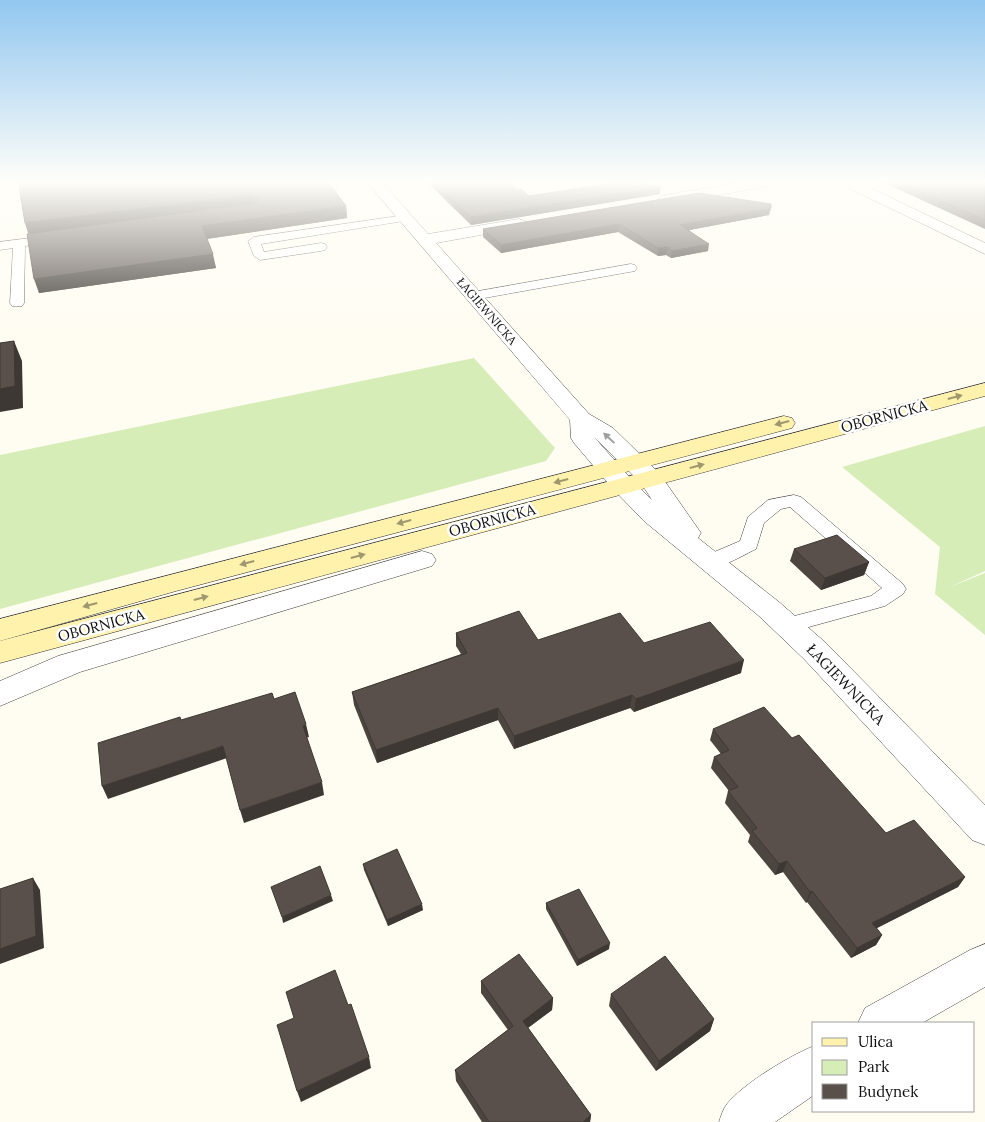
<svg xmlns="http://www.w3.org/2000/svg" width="985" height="1122" font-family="Lora,serif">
<rect width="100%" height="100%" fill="#fffcf2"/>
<g fill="#d6edb7">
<path d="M474 358 555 448 546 461 0 609V455Z"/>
<path d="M985 426V571L950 587 985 573V635L935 594 940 547 842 467Z"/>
</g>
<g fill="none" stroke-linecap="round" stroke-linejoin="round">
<g stroke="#424242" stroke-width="1">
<g id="lane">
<path d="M324 181H334L339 188 334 191 330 190Z"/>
<path d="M406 215 412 218 410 220 261 244 264 252 321 243 325 244 327 247 325 250 321 251 260 260 254 256 248 241 254 237Z"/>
<path d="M55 235 59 236 61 239 59 242 25 246 24 303 22 306H12L10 303 13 248 0 250V242Z"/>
<path d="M631 264 635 265 637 268 635 271 473 300 466 296 473 292Z"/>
<path d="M794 495 801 497 903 584 906 589 903 594 885 606 787 633 779 630 776 625 779 620 871 596 882 588 790 507 781 509 764 523 756 549C741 556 721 570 705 566L702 561 705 556 740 541 748 517 768 500Z"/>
</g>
</g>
<g stroke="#424242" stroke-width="1">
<g id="street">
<path d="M366 181H381L428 234 519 219 525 221 527 224 525 227 436 243 589 414 613 428 659 473 701 533 698 538 779 602 826 643 985 805V845L972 840 804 659 759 616 644 521 614 490 574 443 571 438 570 420ZM594 437 641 483 652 500 632 480Z"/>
<path d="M751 181H781L779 184 774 185 665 205 660 203 657 200 660 197 665 195Z"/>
<path d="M838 181H856L985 243V254L840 184Z"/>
<path d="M422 551 432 554 436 560 432 566 80 672 0 706V681L58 656Z"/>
<path d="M985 944V987L922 1023H858L865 1008 970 950Z"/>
<path d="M814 1046V1095L775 1122H719C721 1116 723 1109 727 1104 743 1084 789 1056 814 1046Z"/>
</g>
</g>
<g stroke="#313131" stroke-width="1">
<g id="secondary">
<path d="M985 383V396L0 663V641Z"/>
<path d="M784 416 792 418 795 423 792 428 176 591 0 641V619Z"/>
</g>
</g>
<use href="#lane" fill="#fff" fill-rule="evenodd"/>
<use href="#street" fill="#fff" fill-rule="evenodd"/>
<use href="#secondary" fill="#fff2ad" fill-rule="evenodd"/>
</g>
<g fill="#4d4540">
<path d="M327 181 346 206 347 218 207 239 216 268 39 293 29 234 25 223 24 183Z"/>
<path d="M426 181H507L517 190 529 196 660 194 471 225Z"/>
<path d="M880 181H985V229Z"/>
<path d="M769 215 689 230 708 251 671 258 666 255 658 256 618 232 501 253 483 237V229Z"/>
<path d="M794 549 869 562 864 575 821 590 790 561Z"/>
<path d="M456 633 538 640 644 643 741 673 634 712 630 708 514 749 498 720 377 763 354 705 352 692 461 654 456 646Z"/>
<path d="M713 729 792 738 886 833 965 877 958 887 877 928 882 935 876 945 851 958 807 902 806 903 783 872 775 875 748 842 750 835 725 803 728 791H729L711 768 714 757 721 754 710 740Z"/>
<path d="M363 864 423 910 388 926 364 870Z"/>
<path d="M546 903 609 949 577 966 546 909Z"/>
<path d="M481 981 553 998 552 1010 528 1028 591 1115 590 1122H482L456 1081 455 1070 508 1030 481 993Z"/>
<path d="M611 994 714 1019 710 1031 656 1071 609 1006Z"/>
</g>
<g fill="#3e3834">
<path d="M661 187 660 194 471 225V217Z"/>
<path d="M252 195 254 207 29 236 25 223Z"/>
<path d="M346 206 347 218 205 239 202 226Z"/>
<path d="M771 208 769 215 679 232 680 225Z"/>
<path d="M619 224 618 232 501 253V245Z"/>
<path d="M709 244 708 251 671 258 672 251Z"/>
<path d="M667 247 666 255 658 256V248Z"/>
<path d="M213 254 216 268 39 293 34 279Z"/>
<path d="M14 341 22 361 23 408 0 412V389Z"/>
<path d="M869 562 864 575 821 590 825 578Z"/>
<path d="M744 660 741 673 634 712 636 699Z"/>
<path d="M632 695 630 708 514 749V736Z"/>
<path d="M498 708V720L377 763 376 750Z"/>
<path d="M306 724 309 737 305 738 303 726Z"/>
<path d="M223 746 227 758 108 799 102 786Z"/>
<path d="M322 782 324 795 244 823 240 810Z"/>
<path d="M787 861 783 872 775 875 779 864Z"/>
<path d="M965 877 958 887 867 933 872 923Z"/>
<path d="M33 878 40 890 44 948 0 964V949Z"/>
<path d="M812 891 807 902 806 903 810 892Z"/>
<path d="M331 895 333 901 283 923 282 917Z"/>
<path d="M422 904 423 910 388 926 387 920Z"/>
<path d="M882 935 876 945 851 958 857 948Z"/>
<path d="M610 943 609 949 577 966 578 960Z"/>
<path d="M553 998 552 1010 522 1032 523 1021Z"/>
<path d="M714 1019 710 1031 656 1071 659 1061Z"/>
<path d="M369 1057 371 1068 301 1102 297 1091Z"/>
<path d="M591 1115 590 1122H583Z"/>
</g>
<g fill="#59504b" stroke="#3e3834">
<path d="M18 181H21V183H31L32 181H327L346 206 202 226 213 254 34 279 27 234 256 203 259 198 252 195 25 223Z"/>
<path d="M433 181H507L517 190 521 189 529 196 627 181 661 187 471 217Z"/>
<path d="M897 181H985V220Z"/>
<path d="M699 193 771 204V208L680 225 709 244 672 251 667 247 658 248 619 224 501 245 483 229Z"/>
<path d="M14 341 15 386 0 389V343Z"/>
<path d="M837 535 869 562 825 578 794 549Z"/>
<path d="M519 611 538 640 620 613 644 643 710 622 744 660 636 699 632 695 514 736 498 708 376 750 352 692 467 653 456 633Z"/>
<path d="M295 692 306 724 303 726 322 782 240 810 223 746 102 786 98 743 180 717 181 720 272 693 274 699Z"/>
<path d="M764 707 792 738 799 735 886 833 914 820 965 877 872 923 882 935 857 948 812 891 810 892 787 861 779 864 752 831 757 828 728 791 738 787 714 757 729 750 713 729Z"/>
<path d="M397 849 422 904 387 920 363 864Z"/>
<path d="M320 866 331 895 282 917 271 887Z"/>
<path d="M33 878 36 936 0 949V889Z"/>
<path d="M579 889 610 943 578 960 546 903Z"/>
<path d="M519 954 553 998 523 1021 591 1115 583 1122H489L455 1070 513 1026 481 981Z"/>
<path d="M665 956 714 1019 659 1061 611 994Z"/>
<path d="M335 970 348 1005 351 1004 369 1057 297 1091 277 1025 294 1018 286 992Z"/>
</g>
<defs><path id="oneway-solid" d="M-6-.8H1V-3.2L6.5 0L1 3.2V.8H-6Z" transform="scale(1.25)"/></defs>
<g fill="#9f976e">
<use href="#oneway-solid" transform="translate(955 397) rotate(-15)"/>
<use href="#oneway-solid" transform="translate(782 423) rotate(165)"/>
<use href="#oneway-solid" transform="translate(697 466) rotate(-15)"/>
<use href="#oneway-solid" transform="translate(561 481) rotate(165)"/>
<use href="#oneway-solid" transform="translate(404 522) rotate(165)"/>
<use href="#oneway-solid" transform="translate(358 556) rotate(-15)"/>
<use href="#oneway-solid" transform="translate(247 563) rotate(165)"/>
<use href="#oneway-solid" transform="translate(201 598) rotate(-15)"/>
<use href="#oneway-solid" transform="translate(90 605) rotate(165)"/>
</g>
<use fill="#9f9f9f" href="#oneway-solid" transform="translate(609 438) rotate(-137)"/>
<linearGradient id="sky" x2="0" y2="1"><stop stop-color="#92c7f0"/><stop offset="0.54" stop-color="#fffef9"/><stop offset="1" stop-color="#fffef9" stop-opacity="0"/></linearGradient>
<rect width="985" height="338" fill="url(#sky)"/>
<g text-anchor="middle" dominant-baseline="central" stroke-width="5" stroke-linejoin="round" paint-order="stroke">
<g font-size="12" fill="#0f0f0f" stroke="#fff">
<text transform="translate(487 311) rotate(49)">ŁAGIEWNICKA</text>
</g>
<g font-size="15" fill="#0f0f0f" stroke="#fff">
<text transform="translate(884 416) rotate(-15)">OBORNICKA</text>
<text transform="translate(492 520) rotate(-15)">OBORNICKA</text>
<text transform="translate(101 625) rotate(-15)">OBORNICKA</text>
<text transform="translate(846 684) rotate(46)">ŁAGIEWNICKA</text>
</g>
</g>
<rect x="812" y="1022" width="162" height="90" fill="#ffffff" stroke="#9f9f9f"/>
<rect x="822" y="1038" width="25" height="8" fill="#fff2ad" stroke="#9f9f9f"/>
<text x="858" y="1047" font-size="15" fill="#0f0f0f">Ulica</text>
<rect x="822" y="1060" width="25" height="15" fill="#d6edb7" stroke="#9f9f9f"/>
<text x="858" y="1072" font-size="15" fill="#0f0f0f">Park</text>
<rect x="822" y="1084" width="25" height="15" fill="#59504b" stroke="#9f9f9f"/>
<text x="858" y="1097" font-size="15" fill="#0f0f0f">Budynek</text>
</svg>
